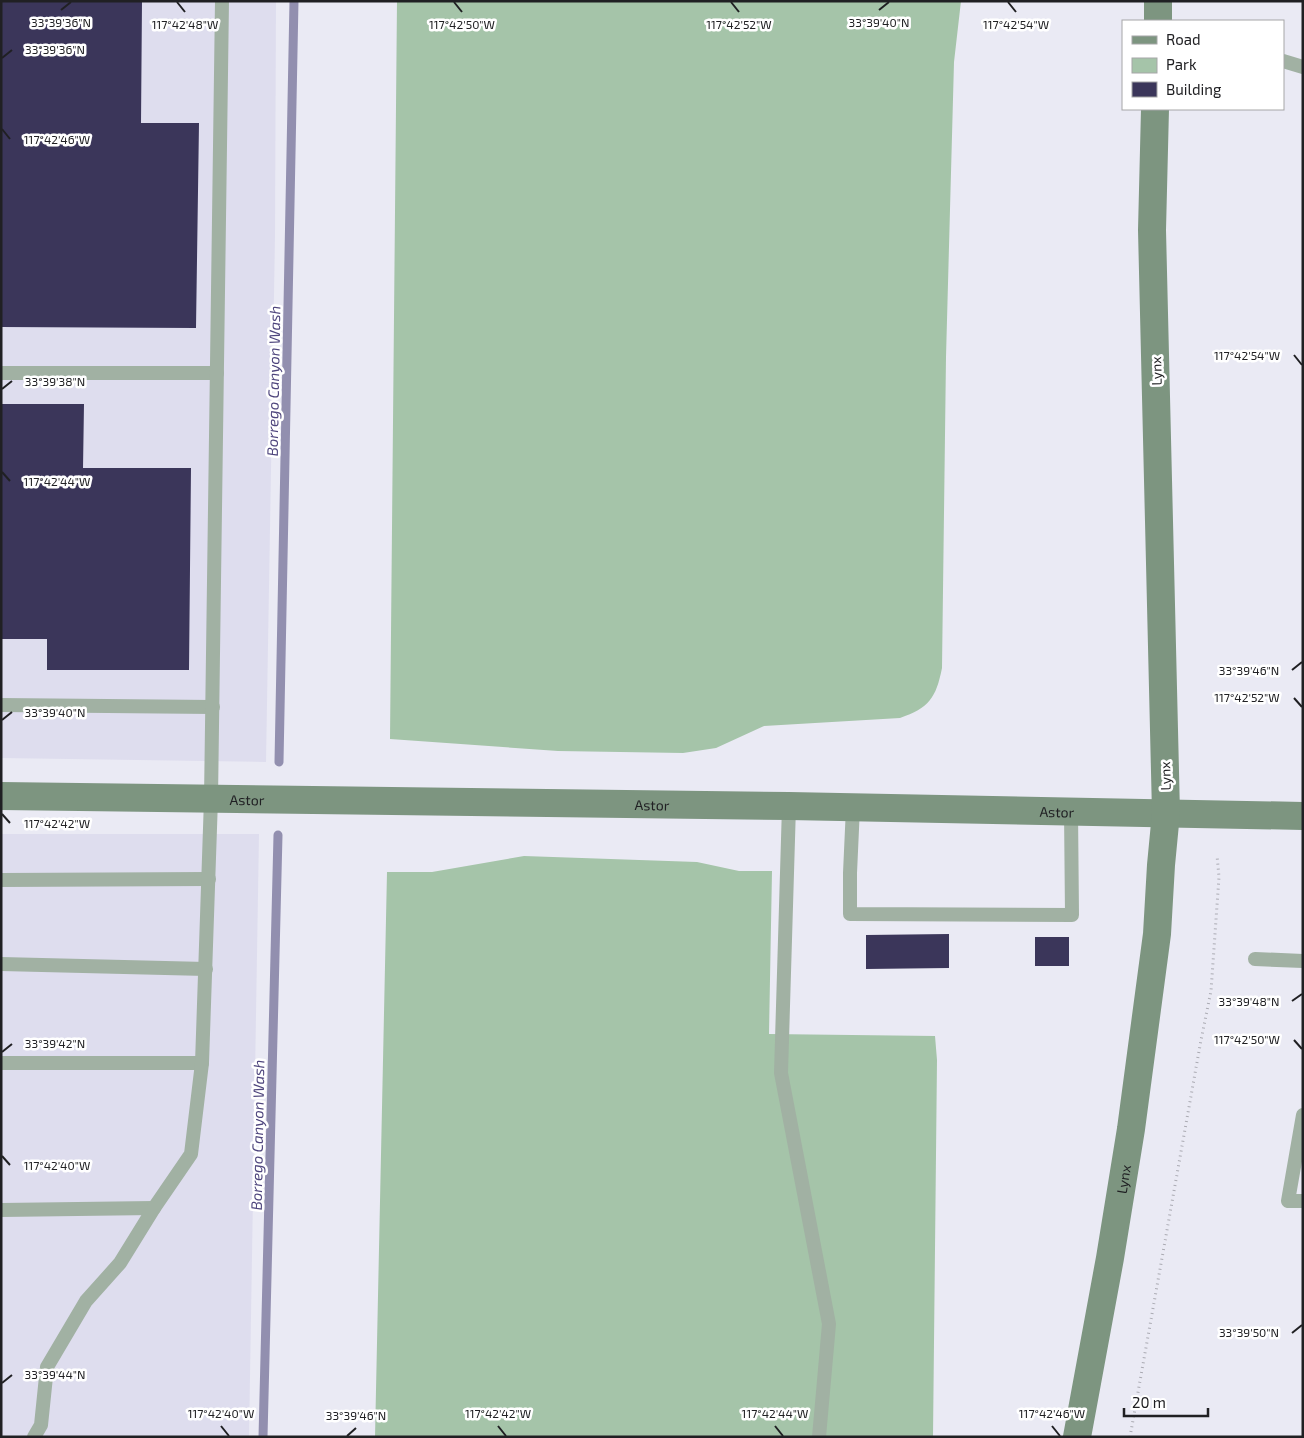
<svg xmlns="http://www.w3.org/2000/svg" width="1304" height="1438" font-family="'Exo 2',sans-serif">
<rect width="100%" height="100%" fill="#eaeaf4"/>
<g fill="#deddee">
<path d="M1 1H276L275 236 266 762 1 758Z"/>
<path d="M1 834H259L249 1437H1Z"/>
</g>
<g fill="#a5c4a9">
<path d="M397 1H961L954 62 946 357 942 668C936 698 929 708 900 718L764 726 716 748 683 753 558 751 390 739Z"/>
<path d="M524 856 697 862 739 871H772L769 1034 935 1036 937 1060 933 1437H375L387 872H432Z"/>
</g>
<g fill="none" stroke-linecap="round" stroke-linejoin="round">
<g stroke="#928faf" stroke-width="9">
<path d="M279 762 294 1"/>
<path d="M263 1437 278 835"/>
</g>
</g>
<g fill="#3b365a">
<path d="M1 1H142L141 123H199L196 328 1 327Z"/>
<path d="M1 404H84L83 468H191L189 670H47V639H1Z"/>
<path d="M949 934V968L866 969V935Z"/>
<rect x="1035" y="937" width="34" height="29"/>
</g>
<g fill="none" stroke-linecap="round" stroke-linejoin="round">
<path stroke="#ababb3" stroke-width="3" stroke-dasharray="1 4" stroke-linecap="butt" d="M1130 1437 1201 1040 1211 991 1219 877 1217 855"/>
<g stroke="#a1b1a3" stroke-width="14">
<path d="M1283 61 1303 67"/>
<path d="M1 373H217"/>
<path d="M1 705 213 707"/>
<path d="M789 806 781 1073 829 1324 819 1437"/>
<path d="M853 807 850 873V914L1072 915 1071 811"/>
<path d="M1 880 209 879"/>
<path d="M1255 959 1303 961"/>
<path d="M1 964 206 969"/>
<path d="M1 1063H202"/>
<path d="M1303 1115 1288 1201H1303"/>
<path d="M1 1210 154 1208"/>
<path d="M34 1437 41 1425 47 1367 86 1301 120 1263 154 1208 191 1154 202 1063 211 799 222 1"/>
</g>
<g stroke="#7d9580" stroke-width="28">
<path d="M1158 21V1"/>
<path id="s1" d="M1 796 789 806 1303 816"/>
<path id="s2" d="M1077 1437 1110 1258 1131 1129 1157 934 1161 865 1166 813 1152 230 1155 109"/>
</g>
</g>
<path fill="none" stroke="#202023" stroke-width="2" d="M177 2 185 12M454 2 462 12M731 2 739 12M1008 2 1016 12M61 10 71 2M879 10 889 2M2 58 12 50M2 129 10 139M1294 355 1302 365M2 389 12 381M2 472 10 481M1292 670 1302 662M1294 698 1302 707M2 720 12 712M2 814 10 823M1292 1001 1302 994M1294 1040 1302 1049M2 1052 12 1044M2 1156 10 1165M1292 1333 1302 1325M2 1383 12 1375M221 1426 229 1436M498 1426 506 1436M775 1426 783 1436M1052 1426 1060 1436M347 1436 356 1428"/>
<g text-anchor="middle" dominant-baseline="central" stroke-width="5" stroke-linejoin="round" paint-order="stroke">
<g font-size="14" fill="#202023" stroke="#fff">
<text transform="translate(1156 371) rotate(-91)">Lynx</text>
<text transform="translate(1165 776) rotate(-91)">Lynx</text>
<text stroke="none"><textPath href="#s1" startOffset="246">Astor</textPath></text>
<text stroke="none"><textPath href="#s1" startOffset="651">Astor</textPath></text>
<text stroke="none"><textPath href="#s1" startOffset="1056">Astor</textPath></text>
<text stroke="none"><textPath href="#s2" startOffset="262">Lynx</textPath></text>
</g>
<g font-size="15" font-style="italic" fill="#4e457d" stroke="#fff">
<text transform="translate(273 381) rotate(-89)">Borrego Canyon Wash</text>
<text transform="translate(257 1135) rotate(-89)">Borrego Canyon Wash</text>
</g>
</g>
<g font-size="12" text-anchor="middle" fill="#202023" stroke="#fff" stroke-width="5" stroke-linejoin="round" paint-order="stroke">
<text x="61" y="27">33°39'36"N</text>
<text x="879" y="27">33°39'40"N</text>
<text x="185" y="29">117°42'48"W</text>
<text x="462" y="29">117°42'50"W</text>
<text x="739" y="29">117°42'52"W</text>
<text x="1016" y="29">117°42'54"W</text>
<text x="55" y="54">33°39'36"N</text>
<text x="57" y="144">117°42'46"W</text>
<text x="1247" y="360">117°42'54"W</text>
<text x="55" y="386">33°39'38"N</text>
<text x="57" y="486">117°42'44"W</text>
<text x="1249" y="675">33°39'46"N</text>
<text x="1247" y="702">117°42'52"W</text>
<text x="55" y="717">33°39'40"N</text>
<text x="57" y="828">117°42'42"W</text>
<text x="1249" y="1006">33°39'48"N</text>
<text x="1247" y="1044">117°42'50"W</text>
<text x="55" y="1048">33°39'42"N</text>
<text x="57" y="1170">117°42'40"W</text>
<text x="1249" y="1337">33°39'50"N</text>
<text x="55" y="1379">33°39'44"N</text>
<text x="221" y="1418">117°42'40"W</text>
<text x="498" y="1418">117°42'42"W</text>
<text x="775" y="1418">117°42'44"W</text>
<text x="1052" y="1418">117°42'46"W</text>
<text x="356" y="1420">33°39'46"N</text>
</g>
<rect width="1304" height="1438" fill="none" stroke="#202023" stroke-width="5"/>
<rect x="1122" y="20" width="162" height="90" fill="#ffffff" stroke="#a6a6a7"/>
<rect x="1132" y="36" width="25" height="8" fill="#7d9580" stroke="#a6a6a7"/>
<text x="1166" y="45" font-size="15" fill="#202023">Road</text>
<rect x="1132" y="58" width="25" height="15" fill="#a5c4a9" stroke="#a6a6a7"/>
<text x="1166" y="70" font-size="15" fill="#202023">Park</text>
<rect x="1132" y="82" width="25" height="15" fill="#3b365a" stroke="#a6a6a7"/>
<text x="1166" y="95" font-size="15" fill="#202023">Building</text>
<path d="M1124 1408v8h84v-8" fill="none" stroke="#202023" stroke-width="2.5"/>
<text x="1132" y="1408" font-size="15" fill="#202023" stroke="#ffffff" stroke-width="4" paint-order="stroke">20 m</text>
</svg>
